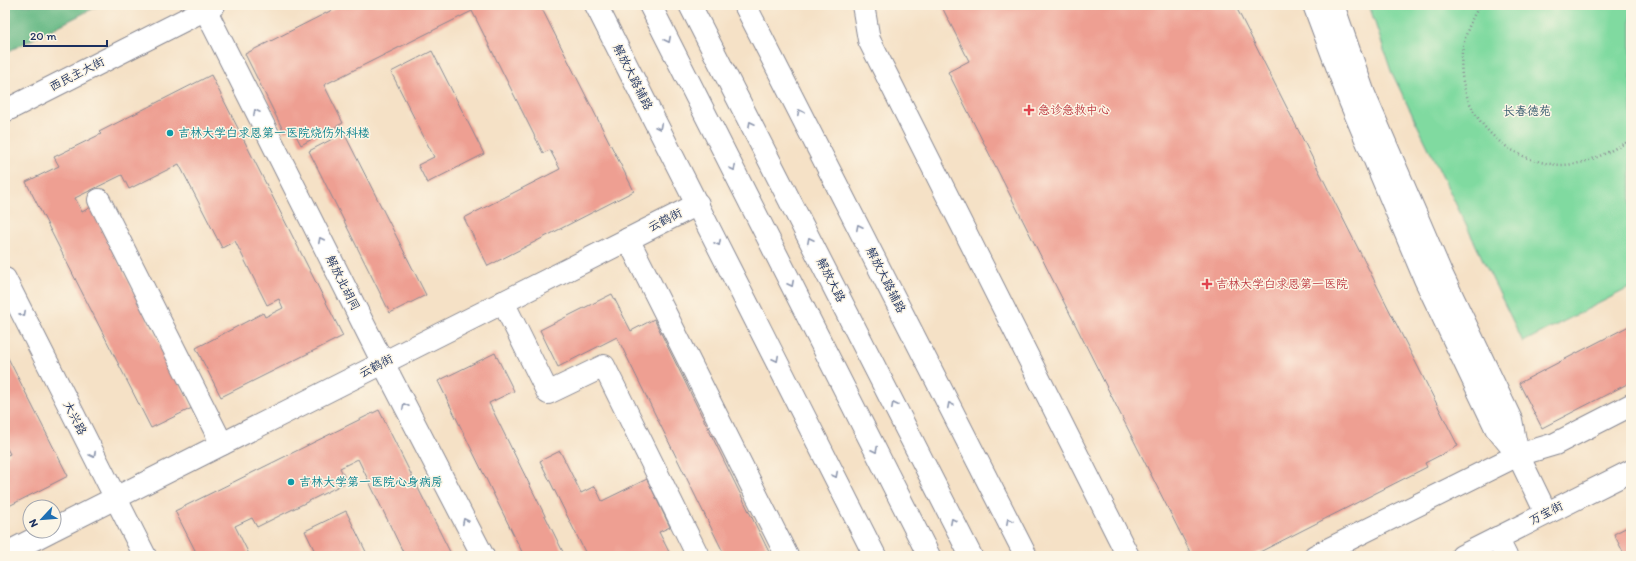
<svg xmlns="http://www.w3.org/2000/svg" width="1636" height="561" font-family="Itim,'LXGW WenKai TC',sans-serif">
<rect width="100%" height="100%" fill="#fcf5e5"/>
<filter id="ink" filterUnits="userSpaceOnUse"><feTurbulence type="fractalNoise" baseFrequency=".025" numOctaves="2"/><feDisplacementMap in="SourceGraphic" scale="8" xChannelSelector="R" yChannelSelector="G"/><feConvolveMatrix kernelMatrix="1 2 1 2 8 2 1 2 1" color-interpolation-filters="sRGB"/></filter>
<filter id="wash" filterUnits="userSpaceOnUse"><feTurbulence type="fractalNoise" baseFrequency=".012" numOctaves="4" result="noise"/><feDisplacementMap in="SourceGraphic" scale="16" xChannelSelector="R" yChannelSelector="G"/><feGaussianBlur stdDeviation="0.9" result="paint"/><feColorMatrix in="noise" values="0 0 0 0 0 0 0 0 0 0 0 0 0 0 0 0 0 1.4 0 .05"/><feComposite in="paint" operator="in"/></filter>
<g filter="url(#wash)">
<rect width="100%" height="100%" fill="#f5e1c6"/>
<path fill="#80daa0" stroke="#4e847f" d="M1369 5H1631V287L1523 342 1391 71Z"/>
<path fill="#68ba86" stroke="#427472" d="M5 5H100L5 53Z"/>
<g id="blocks">
<g fill="#ee9f92">
<path d="M342 5H540L634 191 488 266 464 218 560 169 550 150 543 153 472 11 324 85 343 123 301 145 292 128 284 132 245 54Z"/>
<path d="M941 5H1235L1458 446 1425 463 1427 467 1252 556H1192L948 72 969 61Z"/>
<path d="M432 51 484 154 427 183 418 165 434 157 391 72Z"/>
<path d="M211 75 343 336 221 397 196 348 263 313 265 317 283 308 279 299 267 305 235 241 222 248 179 164 129 189 122 175 75 198 82 212 91 207 192 408 151 428 26 182 59 166 54 157 101 134 99 132Z"/>
<path d="M344 133 426 295 390 313 309 151Z"/>
<path d="M612 294 631 331 654 319 771 556H725L617 337 558 367 540 330Z"/>
<path d="M1631 325V382L1542 428 1519 383Z"/>
<path d="M5 352 68 476 5 508V456L10 454 5 445Z"/>
<path d="M495 353 514 391 489 403 565 556H524L438 381Z"/>
<path d="M379 410 452 556H405L358 459 340 468 347 482 257 527 252 518 235 526 250 556H198L175 511Z"/>
<path d="M560 451 581 493 595 486 602 501 647 479 670 527 659 532 671 556H587L540 461Z"/>
<path d="M346 511 368 556H317L305 531Z"/>
<path d="M1631 525V556H1625L1614 534Z"/>
</g>
</g>
</g>
<g filter="url(#ink)">
<use href="#blocks" fill-opacity="0" stroke="#888892" stroke-width="1"/>
<g fill="none" stroke-linecap="round" stroke-linejoin="round">
<g stroke="#888892" stroke-width="24">
<g id="minor">
<path d="M596 5 875 556"/>
<path d="M745 5 1026 556"/>
<path d="M863 5 869 40 1128 556"/>
<path d="M1314 5 1350 101 1425 279 1496 428 1518 455 1546 513"/>
<path d="M205 9 383 363 483 556"/>
<path d="M99 200 222 444"/>
<path d="M628 239 787 556"/>
<path d="M5 279 145 556"/>
<path d="M503 302 548 393 604 366 698 556"/>
<path d="M1518 455 1555 444 1631 405"/>
<path d="M54 529 698 204"/>
<path d="M1497 538 1506 556"/>
<path d="M5 554 50 531"/>
<path d="M1315 556 1518 455 1511 420 1441 273 1364 94 1333 5"/>
<path d="M1462 556 1631 471"/>
</g>
</g>
<g stroke="#888892" stroke-width="24">
<g id="major">
<path d="M650 5 929 556"/>
<path d="M690 5 971 556"/>
<path d="M5 111 214 5"/>
</g>
</g>
<path stroke="#888892" stroke-width="2.5" stroke-dasharray="1 3" stroke-linecap="butt" d="M1481 5C1473 14 1469 26 1465 38 1448 97 1492 156 1551 164 1581 169 1606 153 1631 140"/>
<use href="#minor" stroke="#fff" stroke-width="22"/>
<use href="#major" stroke="#fff" stroke-width="22"/>
</g>
<defs><path id="oneway-chevron" d="M-2-3.5L2.5 0L-2 3.5" fill="none" stroke-width="1.6" stroke-linecap="round" stroke-linejoin="round"/></defs>
<g stroke="#8d97ae">
<use href="#oneway-chevron" transform="translate(668 40) rotate(63)"/>
<use href="#oneway-chevron" transform="translate(256 112) rotate(-117)"/>
<use href="#oneway-chevron" transform="translate(800 112) rotate(-117)"/>
<use href="#oneway-chevron" transform="translate(751 124) rotate(-117)"/>
<use href="#oneway-chevron" transform="translate(659 127) rotate(63)"/>
<use href="#oneway-chevron" transform="translate(733 168) rotate(63)"/>
<use href="#oneway-chevron" transform="translate(859 227) rotate(-117)"/>
<use href="#oneway-chevron" transform="translate(321 240) rotate(-117)"/>
<use href="#oneway-chevron" transform="translate(810 240) rotate(-117)"/>
<use href="#oneway-chevron" transform="translate(718 243) rotate(63)"/>
<use href="#oneway-chevron" transform="translate(791 284) rotate(63)"/>
<use href="#oneway-chevron" transform="translate(23 314) rotate(63)"/>
<use href="#oneway-chevron" transform="translate(776 359) rotate(63)"/>
<use href="#oneway-chevron" transform="translate(894 405) rotate(-117)"/>
<use href="#oneway-chevron" transform="translate(950 405) rotate(-117)"/>
<use href="#oneway-chevron" transform="translate(405 406) rotate(-117)"/>
<use href="#oneway-chevron" transform="translate(875 450) rotate(63)"/>
<use href="#oneway-chevron" transform="translate(93 455) rotate(63)"/>
<use href="#oneway-chevron" transform="translate(835 475) rotate(63)"/>
<use href="#oneway-chevron" transform="translate(465 521) rotate(-117)"/>
<use href="#oneway-chevron" transform="translate(953 521) rotate(-117)"/>
<use href="#oneway-chevron" transform="translate(1009 521) rotate(-117)"/>
</g>
</g>
<g fill="#e0444e" stroke="#fcf5e5" stroke-width="1.5">
<path d="M1027 104h4v4h4v4h-4v4h-4v-4h-4v-4h4z"/>
<path d="M1205 278h4v4h4v4h-4v4h-4v-4h-4v-4h4z"/>
</g>
<g fill="#0f9aa8" stroke="#fcf5e5" stroke-width="1.5">
<circle cx="170" cy="133" r="4"/>
<circle cx="291" cy="482" r="4"/>
</g>
<g text-anchor="middle" dominant-baseline="central" stroke-width="3" stroke-linejoin="round" paint-order="stroke">
<g font-size="12" fill="#1b2f5e" stroke="#fcf5e5">
<text transform="translate(77 74) rotate(-27)">西民主大街</text>
<text transform="translate(633 77) rotate(63)">解放大路辅路</text>
<text transform="translate(665 220) rotate(-27)">云鹤街</text>
<text transform="translate(831 280) rotate(63)">解放大路</text>
<text transform="translate(886 280) rotate(63)">解放大路辅路</text>
<text transform="translate(343 283) rotate(63)">解放北胡同</text>
<text transform="translate(376 366) rotate(-27)">云鹤街</text>
<text transform="translate(75 418) rotate(63)">大兴路</text>
<text transform="translate(1546 513) rotate(-27)">万宝街</text>
</g>
<g font-size="12" fill="#be3a42" stroke="#fcf5e5" text-anchor="start">
<text x="1038" y="110">急诊急救中心</text>
<text x="1216" y="284">吉林大学白求恩第一医院</text>
</g>
<g font-size="12" fill="#345a6e" stroke="#fcf5e5">
<text x="1527" y="111">长春德苑</text>
</g>
<g font-size="12" fill="#0d838f" stroke="#fcf5e5" text-anchor="start">
<text x="178" y="133">吉林大学白求恩第一医院烧伤外科楼</text>
<text x="299" y="482">吉林大学第一医院心身病房</text>
</g>
</g>
<rect width="1636" height="561" fill="none" stroke="#fcf5e5" stroke-width="20"/>
<g transform="translate(42 519) rotate(244)"><circle r="19" fill="#fcf5e5" stroke="#a2a6af"/>
<path d="M0-3L7 15L0 10L-7 15Z" fill="#1f6fb2"/>
<text y="-6" font-size="11" font-weight="bold" text-anchor="middle" fill="#1b2f5e">N</text>
</g>
<path d="M24 40v6h83v-6" fill="none" stroke="#1b2f5e" stroke-width="2"/>
<text x="30" y="40" font-size="12" fill="#1b2f5e" stroke="#fcf5e5" stroke-width="3" paint-order="stroke">20 m</text>
</svg>
